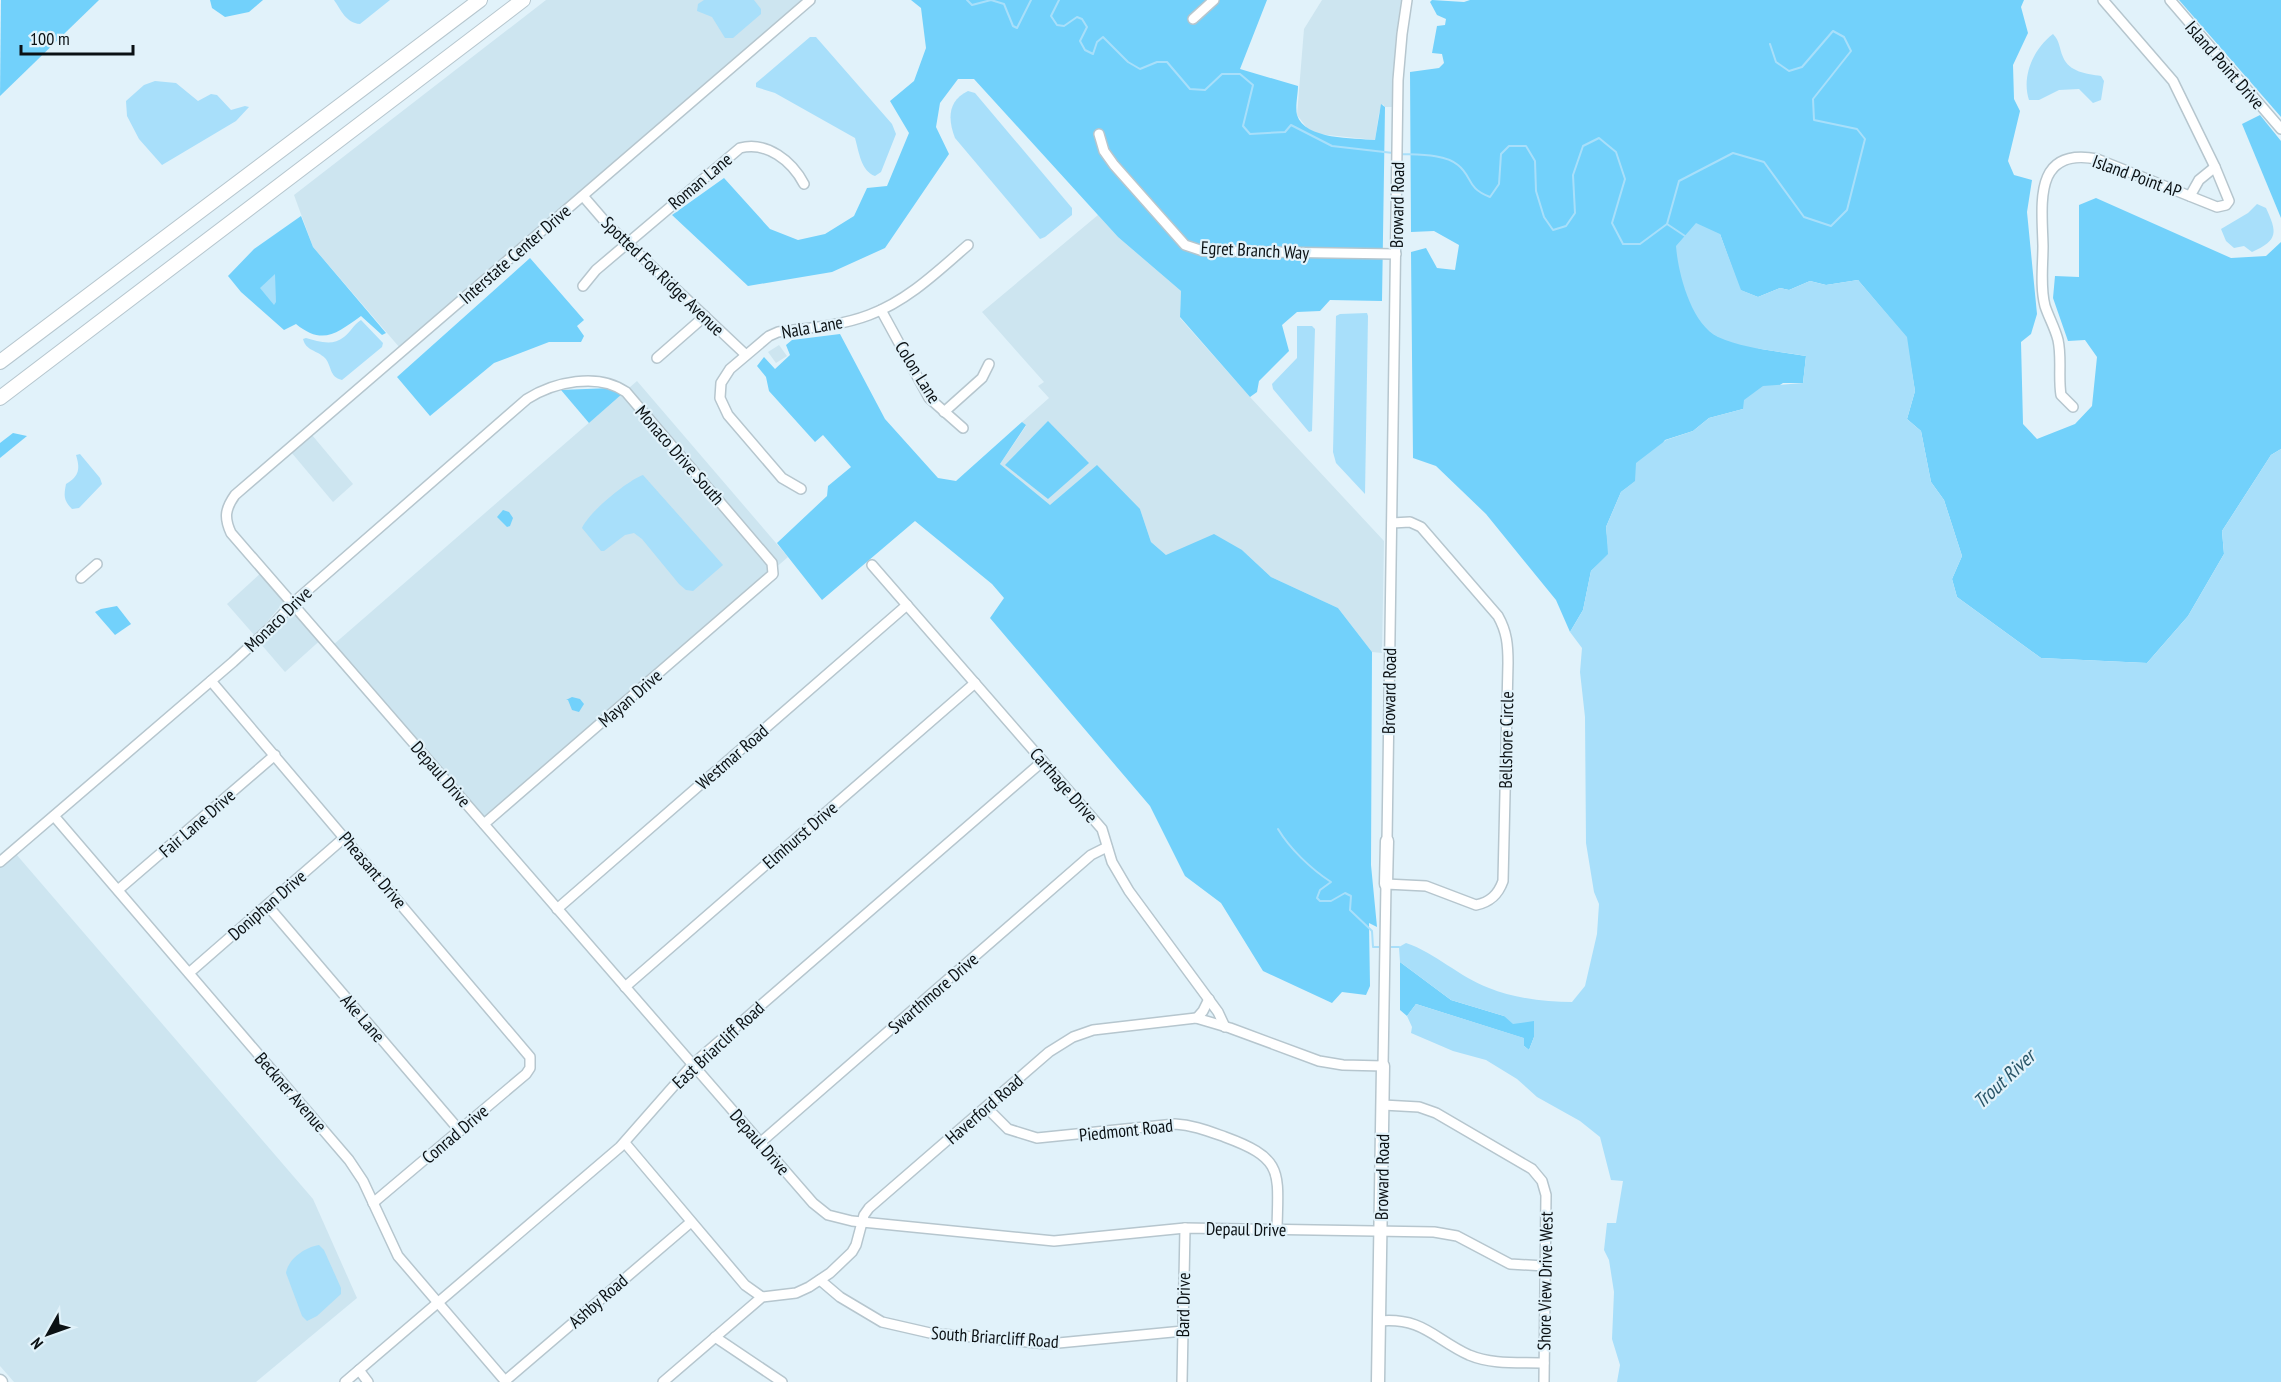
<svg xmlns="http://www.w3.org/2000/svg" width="2281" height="1382" font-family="'PT Sans Narrow',sans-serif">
<rect width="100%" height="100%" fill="#e1f2fa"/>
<g fill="#cde5f0">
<path d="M546 0H803L400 348 313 247 294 195Z"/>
<path d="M1322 0H1401L1395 45 1394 107H1385L1383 104 1379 113 1375 140 1318 134 1307 128 1297 115 1304 29Z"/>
<path d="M1098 215 1118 237 1181 291 1180 318 1250 397 1384 541 1382 653 1372 652 1338 608 1271 577 1242 550 1166 555 1151 542 1140 509 1050 506 1000 464 1026 426 1022 422 1049 398 1038 386 1044 382 982 312Z"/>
<path d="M779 345 787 356 776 363 768 352Z"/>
<path d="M637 381 788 557 484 819 333 645Z"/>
<path d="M312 435 353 484 333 502 291 452Z"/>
<path d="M262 572 282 598 283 603 255 636 227 604Z"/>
<path d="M298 605 325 636 285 672 260 643Z"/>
<path d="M16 854 313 1199 357 1298 256 1382H14L0 1366V868Z"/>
</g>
<g fill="#72d1fb">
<path d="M1 0H99L0 96Z"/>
<path d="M210 0H263L249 12 225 17 212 8Z"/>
<path d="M911 0H1267L1240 69 1298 86C1298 94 1295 107 1297 115 1305 140 1354 138 1375 140L1381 104 1385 107 1382 301 1330 300 1320 311 1297 312 1282 325 1289 351 1259 381 1257 392 1250 397 1180 317 1181 291 1118 237 974 79H958L940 103 936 127 949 154 885 248 832 272 748 286 672 215 724 178 770 229 798 240 825 234 854 216 867 188 887 186 909 133 890 101 914 81 926 48 921 8Z"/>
<path d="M1432 0 1464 2 1470 0H2024L2021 7 2028 33 2013 65 2014 99 2020 111 2008 161 2014 175 2032 180 2027 212 2037 314 2031 334 2021 342 2023 424 2037 439 2075 424 2092 406 2097 357 2085 340 2068 341 2053 298 2055 276 2079 277V205L2096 198 2231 258 2266 256 2281 242V449L2271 455 2222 531 2224 554 2188 616 2147 663 2041 658 1957 597 1952 579 1962 556 1944 500 1931 482 1921 431 1907 419 1915 391 1906 337 1858 280 1826 285 1810 281 1789 290 1780 288 1758 297 1740 290 1720 234 1717 336 1761 349 1806 356 1803 383H1783L1743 409 1709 418 1693 431 1665 440 1636 481 1621 492 1606 527 1609 554 1591 571 1583 610 1570 632 1556 600 1486 514 1436 466 1413 458 1411 252 1426 248 1437 268 1455 270 1459 245 1434 231 1411 232 1410 72 1439 68 1444 63 1442 54 1432 53 1437 26 1445 25 1446 19 1437 15 1430 2Z"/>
<path d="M2179 0H2281V117Z"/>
<path d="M2260 115 2281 141V218L2242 124Z"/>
<path d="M301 216 313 247 386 333 382 335 361 316C337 333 323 346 296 324L284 330 241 292 228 276 254 249Z"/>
<path d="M530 258 584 320 577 326 584 336 581 342H549L494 363 430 416 397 377Z"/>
<path d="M840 334 885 419 938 478 956 481 1022 422 1026 425 1000 464 1050 505 1097 465 1140 509 1151 542 1166 555 1214 534 1242 550 1271 577 1338 608 1372 652 1371 865 1377 927 1369 923 1370 986 1366 995 1342 992 1332 1003 1263 971 1221 903 1185 876 1150 806 990 618 1004 598 992 584 915 521 822 600 777 543 827 496 828 486 851 467 823 435 815 442 769 391 766 377 757 366 764 357 775 369 790 355 786 345 792 340Z"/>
<path d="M610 388 622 394 589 423 561 390Z"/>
<path d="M1048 421 1089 463 1048 499 1005 465Z"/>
<path d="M13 433 27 436 0 458V443Z"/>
<path d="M503 510 509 512 513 518 510 526 507 527 497 517Z"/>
<path d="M117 606 131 624 115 635 95 612 101 609Z"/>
<path d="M572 697 580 699 584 704 579 712 572 710 568 700H566Z"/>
<path d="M1400 962 1451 1000 1504 1016 1534 1020V1037L1529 1050 1524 1046 1523 1038 1416 1004 1407 1016 1400 1010Z"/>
</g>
<g fill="#a8dffa">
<path d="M334 0H390L360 24C346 23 341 10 334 0Z"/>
<path d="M704 0H754L761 9V14L733 38H725L712 17 697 11 698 4Z"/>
<path d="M2053 34C2060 41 2059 48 2063 57 2069 72 2087 74 2101 76L2104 81 2101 100 2093 103 2079 89 2059 90 2039 100H2029C2021 76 2034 48 2053 34Z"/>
<path d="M810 37H816L892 124 896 134 881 172 875 176C861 171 859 152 855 138L775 93 756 87V83Z"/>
<path d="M155 81 176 83 198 101 211 94 217 95 231 110 245 106 249 107 236 121 162 165 139 139 127 116 126 101 144 85Z"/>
<path d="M968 91 975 93 1072 208V215L1045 237 1040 239 955 138C948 120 947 101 968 91Z"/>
<path d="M2257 204 2266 208C2277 232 2279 240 2252 252L2244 246 2234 248 2226 241 2221 229 2248 213Z"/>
<path d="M1696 223 1720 234 1741 290 1758 297 1780 288 1789 290 1810 281 1826 285 1858 280 1907 337 1915 391 1907 419 1921 431 1931 482 1944 500 1962 556 1952 579 1957 597 2041 658 2147 663 2188 616 2224 554 2222 531 2271 455 2281 449V1382H1617L1620 1365 1612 1339 1614 1292 1609 1260 1604 1250 1607 1223H1616L1623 1181 1611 1180 1600 1137 1580 1121 1537 1097 1517 1079 1486 1060 1453 1051 1411 1033 1412 1027 1407 1016 1416 1004 1524 1038V1046L1529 1050 1534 1037V1021L1513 1024 1504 1016 1451 1000 1400 962 1399 947 1406 943C1436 953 1459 977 1489 988 1513 998 1546 1002 1572 1002L1585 986 1597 934 1599 904 1594 892 1586 843 1585 717 1580 672 1582 648 1570 632 1583 610 1591 571 1608 554 1606 527 1621 492 1635 481 1636 463 1666 440 1693 431 1709 418 1743 409 1744 400 1763 386 1803 383 1806 356C1777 351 1745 349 1718 337 1691 324 1678 273 1676 246Z"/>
<path d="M275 274 276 302 274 305 260 288Z"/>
<path d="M1367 313 1368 316 1365 494 1336 463 1333 452 1336 316 1340 314Z"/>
<path d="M361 320 383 343 382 347 342 380C329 377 332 366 325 358 317 350 306 351 303 339L306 338C318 341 332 347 344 337 351 332 352 326 361 320Z"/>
<path d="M1297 326H1312L1315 329 1312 431 1309 432 1273 389 1272 384 1297 358Z"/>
<path d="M80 454 100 478 102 484 79 508 72 509C63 500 64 495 66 484 80 476 80 468 76 455Z"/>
<path d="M643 475 723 565 693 591 686 590 679 584 642 539 634 533 625 535 604 551H601L582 528C588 513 628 480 643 475Z"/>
<path d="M319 1245 324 1250 341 1288V1294L317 1316 307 1321 302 1316 286 1273C288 1259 305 1247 319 1245Z"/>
</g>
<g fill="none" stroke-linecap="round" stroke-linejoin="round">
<g stroke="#a8dffa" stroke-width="2">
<path d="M967 0 972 5 991 0 1004 4 1013 26 1017 28 1031 0"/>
<path d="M1059 0 1051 16 1057 25 1064 26 1077 17 1082 19 1087 27 1080 41 1085 50 1093 54 1097 42 1103 37 1128 62 1140 69 1157 62H1167L1190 89 1205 90 1222 74H1240L1253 85 1243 126 1250 134 1285 132 1291 125 1332 146 1393 153"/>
<path d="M1398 154C1416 155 1444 153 1458 165 1473 177 1466 188 1490 197L1499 184 1501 154 1509 146H1526L1535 161 1536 191 1544 217 1553 230 1566 226 1575 213 1573 175 1583 146 1599 138 1616 152 1625 179 1612 223 1623 244H1640L1667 224 1685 236"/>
<path d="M1667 224 1679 181 1733 153 1764 162 1804 217 1831 226 1847 210 1865 139 1857 129 1814 120 1813 99 1851 51 1844 37 1833 31 1802 67 1789 71 1776 62 1770 44"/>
<path d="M1278 829C1290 849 1311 869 1331 882L1320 890 1317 898 1320 901H1331L1345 893 1351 896 1350 910 1372 931 1373 947H1383"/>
<path d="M1389 947H1399"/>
</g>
<g stroke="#b6c6ce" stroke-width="12">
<g id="minor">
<path d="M810 0 235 495C225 509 224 518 231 533L813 1203 828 1215 852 1221 1054 1241 1185 1228 1434 1232 1457 1236 1510 1264 1545 1266"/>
<path d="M2170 0 2281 129"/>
<path d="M1193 19 1214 0"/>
<path d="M1099 134 1104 151 1114 165 1185 245 1203 251 1396 254"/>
<path d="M583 196 608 225 746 355"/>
<path d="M2190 196 2199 180 2215 167"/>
<path d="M583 286 596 270 740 148C767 141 792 161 804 184"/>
<path d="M881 310 929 398 963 428"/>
<path d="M657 358 705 316"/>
<path d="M2073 407 2061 395C2058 377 2062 358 2058 340 2055 328 2049 318 2045 306 2040 287 2043 265 2043 246 2042 203 2033 147 2097 159L2217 207 2226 205 2229 201 2215 167 2173 81 2103 0"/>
<path d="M944 412 982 378 989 364"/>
<path d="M801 489 782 478 728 415 720 398 721 383 730 369 769 336 778 332C808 328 840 326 869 315 907 301 937 272 968 245"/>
<path d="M872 565 1102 829 1112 862 1129 891 1218 1012 1225 1027"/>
<path d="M81 578 97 564"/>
<path d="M211 681 530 1057V1068L526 1074 373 1203"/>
<path d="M54 816 349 1160 363 1181 398 1256 506 1382"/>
<path d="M1387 841 1398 80 1402 34 1407 0"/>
<path d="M0 862 233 662 272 626 293 603 527 399C554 382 598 372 626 392L772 563 773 574 484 824"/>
<path d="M118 890 275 755"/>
<path d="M267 905 460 1131"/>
<path d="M557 909 907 605"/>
<path d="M189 973 345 837"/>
<path d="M625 987 975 683"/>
<path d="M1197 1018 1203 1011 1209 999"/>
<path d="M1383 1105 1419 1107 1436 1113 1532 1169 1542 1181 1546 1195 1544 1382"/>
<path d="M986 1107 1008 1129 1037 1138 1175 1124C1193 1125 1208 1131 1225 1137 1285 1159 1278 1172 1277 1230"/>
<path d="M761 1142 1091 855 1107 847"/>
<path d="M625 1143 745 1285 762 1297"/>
<path d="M820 1280 840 1297 882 1322 930 1333 1048 1344 1183 1331"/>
<path d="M1379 1321C1423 1317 1434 1339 1469 1355 1493 1365 1519 1362 1544 1363"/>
<path d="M715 1337 782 1382"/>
<path d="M359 1370 368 1382"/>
<path d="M505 1381 691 1222"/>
<path d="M345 1382 620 1147 693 1064 1043 761"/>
<path d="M663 1382 762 1297 796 1293 809 1287 830 1273 852 1252 856 1245 864 1215 869 1208 1049 1052 1073 1037 1093 1030 1196 1018 1230 1028 1319 1061 1343 1065 1383 1066 1386 884 1426 886 1476 905C1490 902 1498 895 1503 881L1508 663C1508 645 1507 632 1498 616L1421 527 1410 522 1392 523"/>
<path d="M1182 1382 1185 1228"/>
</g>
</g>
<g stroke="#b6c6ce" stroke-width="15">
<g id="major">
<path d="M1386 884 1387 841"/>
<path d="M0 1381 1 1382"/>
<path d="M1378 1382 1383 1066"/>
</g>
</g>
<g stroke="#b6c6ce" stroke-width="16">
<g id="highway">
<path d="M0 362 480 0"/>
<path d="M0 398 523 0"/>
</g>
</g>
<use href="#minor" stroke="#fff" stroke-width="9"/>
<use href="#major" stroke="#fff" stroke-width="12"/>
<use href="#highway" stroke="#fff" stroke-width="14"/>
</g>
<g text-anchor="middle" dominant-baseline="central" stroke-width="4.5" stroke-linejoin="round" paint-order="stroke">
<g font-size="18" fill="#0b1114" stroke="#e1f2fa">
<text transform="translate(2225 65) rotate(49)">Island Point Drive</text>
<text transform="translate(2137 176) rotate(20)">Island Point AP</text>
<text transform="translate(700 181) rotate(-40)">Roman Lane</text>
<text transform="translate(1397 205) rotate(-89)">Broward Road</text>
<text transform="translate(1255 250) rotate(3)">Egret Branch Way</text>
<text transform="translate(515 254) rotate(-41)">Interstate Center Drive</text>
<text transform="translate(663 276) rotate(44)">Spotted Fox Ridge Avenue</text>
<text transform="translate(812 327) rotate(-10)">Nala Lane</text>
<text transform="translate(918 372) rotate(58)">Colon Lane</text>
<text transform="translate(680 455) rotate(49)">Monaco Drive South</text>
<text transform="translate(278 619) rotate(-44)">Monaco Drive</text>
<text transform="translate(1389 691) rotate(-89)">Broward Road</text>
<text transform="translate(630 698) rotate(-41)">Mayan Drive</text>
<text transform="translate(1506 740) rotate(-89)">Bellshore Circle</text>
<text transform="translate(732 757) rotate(-41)">Westmar Road</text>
<text transform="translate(441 774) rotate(49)">Depaul Drive</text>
<text transform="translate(1064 785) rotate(49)">Carthage Drive</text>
<text transform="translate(197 823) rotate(-41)">Fair Lane Drive</text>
<text transform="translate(800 835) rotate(-41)">Elmhurst Drive</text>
<text transform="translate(373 870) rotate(50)">Pheasant Drive</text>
<text transform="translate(267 905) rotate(-41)">Doniphan Drive</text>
<text transform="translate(933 993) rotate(-41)">Swarthmore Drive</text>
<text transform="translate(363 1018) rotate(49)">Ake Lane</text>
<text transform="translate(718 1045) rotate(-43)">East Briarcliff Road</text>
<text transform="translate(291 1092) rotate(49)">Beckner Avenue</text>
<text transform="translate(984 1109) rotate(-41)">Haverford Road</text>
<text transform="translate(1126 1130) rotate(-6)">Piedmont Road</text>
<text transform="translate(455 1134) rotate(-40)">Conrad Drive</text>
<text transform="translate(760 1142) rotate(49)">Depaul Drive</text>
<text transform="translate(1382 1177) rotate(-89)">Broward Road</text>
<text transform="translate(1246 1229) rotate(1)">Depaul Drive</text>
<text transform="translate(1545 1281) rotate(-89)">Shore View Drive West</text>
<text transform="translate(598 1301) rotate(-41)">Ashby Road</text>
<text transform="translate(1183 1305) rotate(-89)">Bard Drive</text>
<text transform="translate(995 1337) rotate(4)">South Briarcliff Road</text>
</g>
<g font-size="20" font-style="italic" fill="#295568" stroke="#e1f2fa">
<text transform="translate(2004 1079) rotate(-43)">Trout River</text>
</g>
</g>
<g transform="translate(48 1334) rotate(230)" stroke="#e1f2fa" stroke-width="4.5" paint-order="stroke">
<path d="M0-4.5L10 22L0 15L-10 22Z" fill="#0b1114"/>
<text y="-9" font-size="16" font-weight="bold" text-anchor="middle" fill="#0b1114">N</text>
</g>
<path d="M21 45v9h112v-9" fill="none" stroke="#0b1114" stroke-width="3"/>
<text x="30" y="45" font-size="18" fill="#0b1114" stroke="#e1f2fa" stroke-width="4.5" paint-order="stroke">100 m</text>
</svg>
